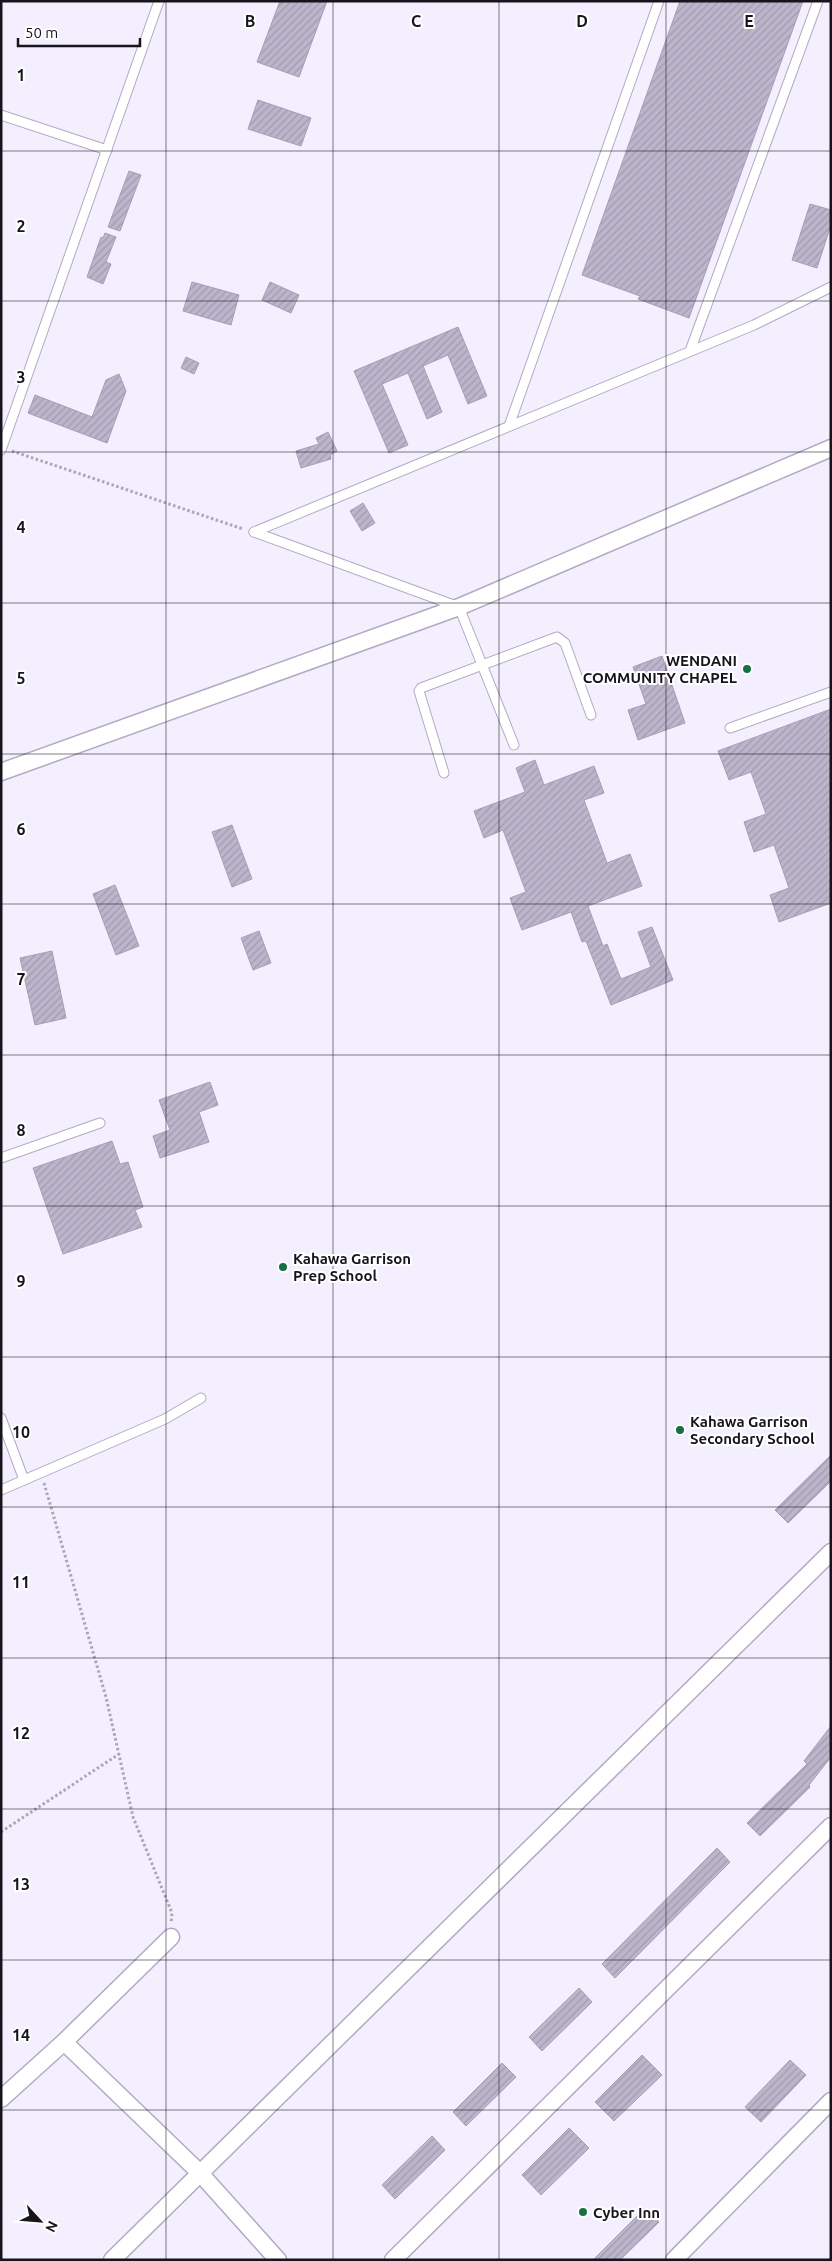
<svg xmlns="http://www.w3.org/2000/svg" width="832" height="2261" font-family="Ubuntu,sans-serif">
<defs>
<pattern id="building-hatch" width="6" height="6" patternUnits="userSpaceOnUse" patternTransform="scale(1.25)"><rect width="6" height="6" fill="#bdb5cc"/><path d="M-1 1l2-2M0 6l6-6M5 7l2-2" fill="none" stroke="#a29baf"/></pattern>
</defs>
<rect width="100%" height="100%" fill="#f4effe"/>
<g fill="url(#building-hatch)" stroke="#a69eb4">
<path d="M280 1H327L299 77 257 62Z"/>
<path d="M680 1H803L689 318 638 299 640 296 582 275Z"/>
<path d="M258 100 311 118 301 146 248 129Z"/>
<path d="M129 171 141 175 120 231 108 227Z"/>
<path d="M810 204 831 210V225L817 268 792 260Z"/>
<path d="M105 233 116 237 106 262 111 264 103 284 87 277 101 237 103 238Z"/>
<path d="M192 282 239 295 231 325 183 311Z"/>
<path d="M270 282 299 295 291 313 262 300Z"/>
<path d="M458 327 487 396 468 404 448 355 423 366 442 412 427 419 408 373 382 384 408 445 389 453 354 371Z"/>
<path d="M186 357 199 363 194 374 181 368Z"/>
<path d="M119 374 126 391 107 443 28 413 35 395 92 417 106 380Z"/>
<path d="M328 432 337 451 330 455 331 459 301 468 296 451 319 444 316 438Z"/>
<path d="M363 503 375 523 362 531 350 511Z"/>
<path d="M662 656 685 723 638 740 628 710 646 704 633 667Z"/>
<path d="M831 709V903L779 922 770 895 789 888 774 845 754 852 744 822 766 814 751 772 729 780 718 751Z"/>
<path d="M535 760 544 785 594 766 604 793 584 800 607 863 630 854 642 886 588 906 603 946 607 944 621 979 651 967 638 932 652 927 673 980 611 1005 586 941 582 942 571 912 522 930 510 898 526 892 503 830 484 838 474 811 525 792 516 768Z"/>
<path d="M232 825 252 879 232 887 212 832Z"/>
<path d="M115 885 139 946 116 955 93 894Z"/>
<path d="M259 931 271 963 253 970 241 938Z"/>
<path d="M52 951 66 1018 35 1025 20 958Z"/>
<path d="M210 1082 218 1105 199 1112 209 1142 160 1158 153 1136 170 1130 159 1100Z"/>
<path d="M112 1141 120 1164 128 1162 143 1207 135 1210 142 1227 63 1254 33 1168Z"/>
<path d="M831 1455V1481L788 1523 775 1510Z"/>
<path d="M831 1726V1757L809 1785 810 1787 760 1836 747 1823 807 1764 804 1761Z"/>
<path d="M717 1848 730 1862 615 1978 602 1964Z"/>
<path d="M579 1988 592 2002 542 2051 529 2037Z"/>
<path d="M642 2055 662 2075 614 2121 595 2102Z"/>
<path d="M790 2060 806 2075 761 2122 745 2107Z"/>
<path d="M502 2063 516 2077 466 2126 453 2112Z"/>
<path d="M569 2128 589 2148 541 2195 522 2175Z"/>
<path d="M432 2136 445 2150 395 2199 382 2185Z"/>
<path d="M645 2208 659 2222 620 2260H593Z"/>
</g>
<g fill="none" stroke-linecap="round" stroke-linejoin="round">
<g stroke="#b2aac1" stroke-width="11">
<g id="service">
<path d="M1 115 107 150"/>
<path d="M690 351 818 1"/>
<path d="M509 426 659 1"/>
<path d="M1 450 159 1"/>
<path d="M254 532 754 325 831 287"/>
<path d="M254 532 459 607 514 745"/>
<path d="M730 728 831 692"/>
<path d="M444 773 419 691 421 688 557 637 565 643 591 715"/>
<path d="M1 1158 100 1123"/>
<path d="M1 1418 24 1480"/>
<path d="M1 1490 165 1419 201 1398"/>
</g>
</g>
<g stroke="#b2aac1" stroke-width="19">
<g id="minor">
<path d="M1 772 459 607 831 448"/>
<path d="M64 2042 199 2172 278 2260"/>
<path d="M1 2099 64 2042 171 1937"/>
<path d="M112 2260 831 1552"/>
<path d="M393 2260 831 1826"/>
<path d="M674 2260 831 2101"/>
</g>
</g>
<g stroke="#aaa6b3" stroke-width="3" stroke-dasharray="2.5 2.5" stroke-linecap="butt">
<path d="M12 451 243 529"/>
<path d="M44 1483 106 1697 133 1817 172 1913 171 1923"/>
<path d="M1 1832 119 1754"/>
</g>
<use href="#service" stroke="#fff" stroke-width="9"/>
<use href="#minor" stroke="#fff" stroke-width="16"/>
</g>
<path fill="none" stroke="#17141d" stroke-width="1" stroke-opacity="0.55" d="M166 1V2260M333 1V2260M499 1V2260M666 1V2260M1 151H831M1 301H831M1 452H831M1 603H831M1 754H831M1 904H831M1 1055H831M1 1206H831M1 1357H831M1 1507H831M1 1658H831M1 1809H831M1 1960H831M1 2110H831"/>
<g fill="#176f42" stroke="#fff" stroke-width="2">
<circle cx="747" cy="669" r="5"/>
<circle cx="283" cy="1267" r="5"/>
<circle cx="680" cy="1430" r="5"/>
<circle cx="583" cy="2212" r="5"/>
</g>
<g text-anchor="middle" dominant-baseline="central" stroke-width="4" stroke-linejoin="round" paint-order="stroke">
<g font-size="15" font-weight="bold" fill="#17141d" stroke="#fff" text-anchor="start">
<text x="737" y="660" text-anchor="end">WENDANI<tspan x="737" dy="17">COMMUNITY CHAPEL</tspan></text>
<text x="293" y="1258">Kahawa Garrison<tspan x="293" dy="17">Prep School</tspan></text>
<text x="690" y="1421">Kahawa Garrison<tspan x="690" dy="17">Secondary School</tspan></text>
<text x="593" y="2212">Cyber Inn</text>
</g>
</g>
<g font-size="16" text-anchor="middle" font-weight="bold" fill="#17141d" stroke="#fff" stroke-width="4" stroke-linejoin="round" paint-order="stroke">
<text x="250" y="27">B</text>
<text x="416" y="27">C</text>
<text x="582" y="27">D</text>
<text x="749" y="27">E</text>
<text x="21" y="81">1</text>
<text x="21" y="232">2</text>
<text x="21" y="383">3</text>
<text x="21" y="533">4</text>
<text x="21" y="684">5</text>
<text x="21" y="835">6</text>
<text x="21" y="985">7</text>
<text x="21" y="1136">8</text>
<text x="21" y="1287">9</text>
<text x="21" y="1438">10</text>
<text x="21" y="1588">11</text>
<text x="21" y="1739">12</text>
<text x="21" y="1890">13</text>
<text x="21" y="2041">14</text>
</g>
<rect width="832" height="2261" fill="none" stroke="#17141d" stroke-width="5"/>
<g transform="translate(40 2221) rotate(116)" stroke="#ffffff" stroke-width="4" paint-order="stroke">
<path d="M0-4L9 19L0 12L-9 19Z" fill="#17141d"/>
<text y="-8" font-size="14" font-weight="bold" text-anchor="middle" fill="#17141d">N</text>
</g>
<path d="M18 38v8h122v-8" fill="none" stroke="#17141d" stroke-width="2.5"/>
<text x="25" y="38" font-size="15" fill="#17141d" stroke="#ffffff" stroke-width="4" paint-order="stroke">50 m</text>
</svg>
